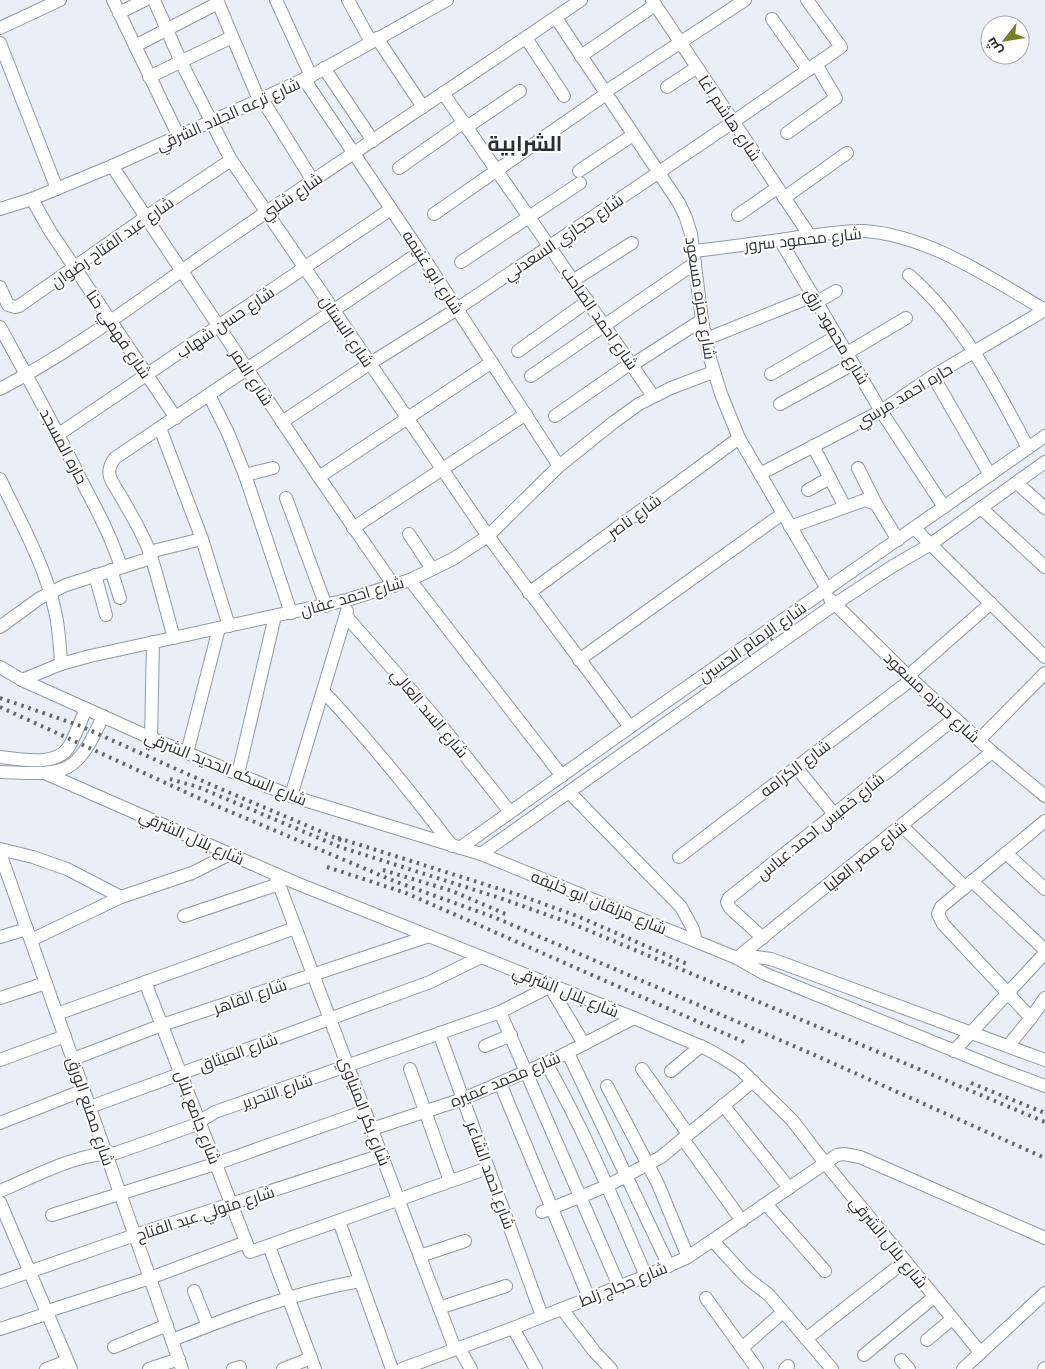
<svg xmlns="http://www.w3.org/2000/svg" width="1045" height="1369" font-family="Lora,Cairo,serif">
<rect width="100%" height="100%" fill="#e9eef7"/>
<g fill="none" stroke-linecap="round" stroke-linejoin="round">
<g stroke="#9499a1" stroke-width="14">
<g id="minor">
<path d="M113 0 179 137"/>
<path d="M154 0 181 62 231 160 488 536 630 727"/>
<path d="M217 0 259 100"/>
<path d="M276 0 311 76"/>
<path d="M348 0 371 42"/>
<path d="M652 0 810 236"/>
<path d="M119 13 145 0"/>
<path d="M556 18 679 203 686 218 691 234 702 320 709 355 721 394 739 438 827 589"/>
<path d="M772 19 808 70"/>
<path d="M0 28 60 0"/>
<path d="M377 38 423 107"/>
<path d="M526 38 564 96"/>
<path d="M0 43 57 189"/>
<path d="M135 46 218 3"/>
<path d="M581 56 655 5"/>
<path d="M324 68 373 141"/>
<path d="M149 77 232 37"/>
<path d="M304 79 420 252 559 466"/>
<path d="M667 87 696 68"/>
<path d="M605 92 745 0"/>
<path d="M443 93 653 396"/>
<path d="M262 99 313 181"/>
<path d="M467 127 520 91"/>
<path d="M787 133 836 98 816 64"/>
<path d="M112 166 319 477 394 586"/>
<path d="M399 168 464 122"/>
<path d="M579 171 633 135"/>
<path d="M784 198 847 153"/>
<path d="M32 199 50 231 176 418"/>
<path d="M0 209 32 199 112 166 259 100 311 76 447 0"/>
<path d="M434 214 606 94"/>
<path d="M738 215 777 188"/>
<path d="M780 240 881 411 944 507"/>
<path d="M694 251C729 247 764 242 800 237 821 235 843 230 864 231 928 235 992 279 1045 310L933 376 881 411 760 474"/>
<path d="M461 262 580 183"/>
<path d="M909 275C963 323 995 385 1028 448"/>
<path d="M574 280 632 243"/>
<path d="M0 287 8 305 15 307 19 306 146 217 231 160"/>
<path d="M817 302 836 291"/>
<path d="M0 327C28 378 56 428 81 480 96 508 111 536 121 567"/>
<path d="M706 339 813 296"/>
<path d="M518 351 588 301"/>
<path d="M847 353 906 318"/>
<path d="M632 365 702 320"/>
<path d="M771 374 837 336"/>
<path d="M531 376 695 263"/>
<path d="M933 376 990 475"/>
<path d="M0 389C83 346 156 287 233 235 349 155 466 79 581 0"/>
<path d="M209 395 228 433 245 475 291 613"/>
<path d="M780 404 853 364"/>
<path d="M555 416 631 363"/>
<path d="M282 422 369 364 457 309 733 122 841 47 807 0"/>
<path d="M160 428 202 539 229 626"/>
<path d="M59 434 391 209"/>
<path d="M813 446 845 507"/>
<path d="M858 468 876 504"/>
<path d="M245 475 273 468"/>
<path d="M319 477 492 362"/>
<path d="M0 479C20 521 45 565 55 611 59 628 60 646 61 664"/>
<path d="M1017 483 1045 508"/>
<path d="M808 490 830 478"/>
<path d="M286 498 326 606"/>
<path d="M981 508 1045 567"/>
<path d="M790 527 865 500 876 504 898 540"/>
<path d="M353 528 526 414"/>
<path d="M914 528 1045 657"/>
<path d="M409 534 432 569"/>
<path d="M149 552 202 539"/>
<path d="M111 570 120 598"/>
<path d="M95 575 106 615"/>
<path d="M410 580 562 776"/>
<path d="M529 593 739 438"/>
<path d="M830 599 908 676 992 752 1045 796"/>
<path d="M346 616 433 715 510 812"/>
<path d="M0 627 40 598 66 585 151 558"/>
<path d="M174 638C166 610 159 581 150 553 141 529 127 507 114 485 107 475 108 467 115 458L420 252"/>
<path d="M579 660 782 514"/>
<path d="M0 667 22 680 151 738 291 796 481 854 737 958 763 973 997 1068 1045 1086"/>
<path d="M908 676 991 603"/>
<path d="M22 680 61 664 90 656 347 600 410 580 453 559 488 536 559 466 614 422 639 404 671 388 713 372"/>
<path d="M323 691C369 740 411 792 452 846"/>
<path d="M151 738 153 642"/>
<path d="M979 740 1045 673"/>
<path d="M187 753 219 628"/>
<path d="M0 757C19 759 55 767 68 748 75 737 80 722 86 709"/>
<path d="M796 767 834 814"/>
<path d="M0 772C64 774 75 779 103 716"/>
<path d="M47 774 296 883 634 1018 707 1049 723 1058 740 1069 792 1120 825 1163 980 1352"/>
<path d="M238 774 275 616"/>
<path d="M569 792 681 907 693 929 696 941"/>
<path d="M291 796 347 611"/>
<path d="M902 826 965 887"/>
<path d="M460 848 630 727 1045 436"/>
<path d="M0 849 33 857 67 869 121 897"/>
<path d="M0 853 182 1369"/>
<path d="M1006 853 1045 889"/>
<path d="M481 854 835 604 893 566 931 544 1045 462"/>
<path d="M679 857 912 679"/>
<path d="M275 874 455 1349"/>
<path d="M972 881 1045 950"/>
<path d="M184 916 279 884"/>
<path d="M0 937 27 929"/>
<path d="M763 938 730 908 727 902 729 898 955 718"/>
<path d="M31 940 121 897 192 873 230 854"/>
<path d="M737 958 992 752"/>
<path d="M737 958 749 956 771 959 1045 1060"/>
<path d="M145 982 250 1252 488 1168"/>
<path d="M550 987 584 1044"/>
<path d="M0 998 46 983"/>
<path d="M500 1012 619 1286"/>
<path d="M57 1014 295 928"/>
<path d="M1031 1018 943 924 938 914 941 907 1045 821"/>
<path d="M439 1033 542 1316"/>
<path d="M485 1046 511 1035"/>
<path d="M1008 1046 1031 1018 1045 998"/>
<path d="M954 1051 1045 953"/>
<path d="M568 1053 669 1266"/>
<path d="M73 1059 162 1025 429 936"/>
<path d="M0 1060 65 1036"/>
<path d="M546 1063C585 1131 615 1204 646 1276"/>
<path d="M410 1069 450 1181"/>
<path d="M642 1069 688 1134"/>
<path d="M671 1071 701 1046"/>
<path d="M500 1083 589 1298"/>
<path d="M607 1086 658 1184 688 1257"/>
<path d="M723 1105 789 1188"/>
<path d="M90 1107 430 982 481 957"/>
<path d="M0 1123 84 1090"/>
<path d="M372 1129 463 1099 553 1060 634 1018"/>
<path d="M683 1139 742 1221"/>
<path d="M0 1191C36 1176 77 1153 116 1153L192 1126 215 1112 500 1012 553 985"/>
<path d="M0 1202 71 1369"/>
<path d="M766 1204 825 1271"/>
<path d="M542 1212 607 1186 661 1157 753 1081"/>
<path d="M52 1215 215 1164 365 1111"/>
<path d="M339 1221 392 1369"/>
<path d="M713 1241 747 1278 769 1295 832 1369"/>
<path d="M269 1246 315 1369"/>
<path d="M420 1256 465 1241"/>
<path d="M0 1282 135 1235 382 1155"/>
<path d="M194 1291 208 1326"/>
<path d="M706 1298 757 1369"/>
<path d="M439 1308 506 1286"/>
<path d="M562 1309 594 1351 611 1369"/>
<path d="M45 1312 150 1278 246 1242"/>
<path d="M513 1328 536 1369"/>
<path d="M0 1329 46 1314"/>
<path d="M806 1339 905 1261"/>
<path d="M172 1340C233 1316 295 1292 360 1281"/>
<path d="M927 1340 952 1319"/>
<path d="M114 1347 167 1325"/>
<path d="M459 1348 471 1369"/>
<path d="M742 1348 783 1312"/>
<path d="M864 1355 934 1297"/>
<path d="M901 1360 909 1369"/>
<path d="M46 1369 67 1361"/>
<path d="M149 1369 179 1359"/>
<path d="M233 1369 240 1367"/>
<path d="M283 1369 311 1358"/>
<path d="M402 1369 513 1328 646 1276 688 1257 837 1155 844 1154 860 1157 1045 1238"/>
<path d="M785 1369 788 1366"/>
<path d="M963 1369 1045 1293"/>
<path d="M1044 1369 1045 1368"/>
</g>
</g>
<use href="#minor" stroke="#fff" stroke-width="12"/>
<g stroke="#616468" stroke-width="4" stroke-dasharray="2.5 5" stroke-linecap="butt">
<path d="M0 698 78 725 214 786 343 841"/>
<path d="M0 707 205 801 394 881 496 918 810 1053 1045 1158"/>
<path d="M170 779 198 787 340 847 500 898 573 924 1045 1122"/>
<path d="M338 838 519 895 577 916 687 964"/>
<path d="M327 867 406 893 744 1042"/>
<path d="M383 870 452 891 508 915"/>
<path d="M971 1083 1045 1113"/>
</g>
</g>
<g text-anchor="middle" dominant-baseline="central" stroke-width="4" stroke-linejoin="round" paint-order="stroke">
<g font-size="16" fill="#313336" stroke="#fff">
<text transform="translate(228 114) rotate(-24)">شارع ترعه الجلاد الشرقي</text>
<text transform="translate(730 118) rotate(56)">شارع هاشم اغا</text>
<text transform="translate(291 196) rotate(-34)">شارع شلبي</text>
<text transform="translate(563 237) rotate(-34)">شارع حجازي السعدني</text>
<text transform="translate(803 239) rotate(-6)">شارع محمود سرور</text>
<text transform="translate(112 242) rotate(-35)">شارع عبد الفتاح رضوان</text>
<text transform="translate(433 272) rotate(57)">شارع ابو غنيمه</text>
<text transform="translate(701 298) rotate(81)">شارع حمزه مسعود</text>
<text transform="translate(600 318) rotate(55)">شارع احمد الصاحب</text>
<text transform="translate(225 322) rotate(-34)">شارع حسن شهاب</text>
<text transform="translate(347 331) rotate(56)">شارع البستان</text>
<text transform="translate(119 334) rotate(56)">شارع فهمي حنا</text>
<text transform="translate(837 336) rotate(59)">شارع محمود رزق</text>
<text transform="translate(252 377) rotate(57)">شارع النمر</text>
<text transform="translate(904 395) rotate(-31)">حاره احمد مرسي</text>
<text transform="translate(64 446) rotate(62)">حاره المسجد</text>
<text transform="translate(634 516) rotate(-36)">شارع ناصر</text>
<text transform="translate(352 596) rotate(-16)">شارع احمد عفان</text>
<text transform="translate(752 642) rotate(-35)">شارع الإمام الحسين</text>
<text transform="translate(932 697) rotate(43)">شارع حمزه مسعود</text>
<text transform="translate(430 713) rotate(50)">شارع السد العالي</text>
<text transform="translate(226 768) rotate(22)">شارع السكه الحديد الشرقي</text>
<text transform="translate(795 768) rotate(-37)">شارع الكرامه</text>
<text transform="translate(820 826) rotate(-39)">شارع خميس احمد عباس</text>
<text transform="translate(192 837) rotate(24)">شارع بلال الشرقي</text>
<text transform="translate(865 856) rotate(-39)">شارع مصر العليا</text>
<text transform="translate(599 902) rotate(22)">شارع مزلقان ابو خليفه</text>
<text transform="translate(566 991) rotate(22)">شارع بلال الشرقي</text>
<text transform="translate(250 996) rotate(-19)">شارع القاهر</text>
<text transform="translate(238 1052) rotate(-20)">شارع الميثاق</text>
<text transform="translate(505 1079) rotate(-23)">شارع محمد عميره</text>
<text transform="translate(277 1091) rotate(-19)">شارع التحرير</text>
<text transform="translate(91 1111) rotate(71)">شارع مصنع الورق</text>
<text transform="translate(365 1111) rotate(69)">شارع بكر المنياوي</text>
<text transform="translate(198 1117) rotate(69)">شارع جامع بلال</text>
<text transform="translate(491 1175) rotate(70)">شارع احمد الشاعر</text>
<text transform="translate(205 1213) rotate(-18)">شارع متولي عبد الفتاح</text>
<text transform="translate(889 1242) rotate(51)">شارع بلال الشرقي</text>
<text transform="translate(623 1284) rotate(-22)">شارع حجاج زلط</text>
</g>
<g font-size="21" font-weight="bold" fill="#292d34" stroke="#fff">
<text x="525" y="143">الشرابية</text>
</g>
</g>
<g transform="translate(1005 40) rotate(239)"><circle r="24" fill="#ffffff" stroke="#adadaf"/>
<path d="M0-4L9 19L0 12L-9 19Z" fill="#77802c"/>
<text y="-8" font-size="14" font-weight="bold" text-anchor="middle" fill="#313336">ش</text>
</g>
</svg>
